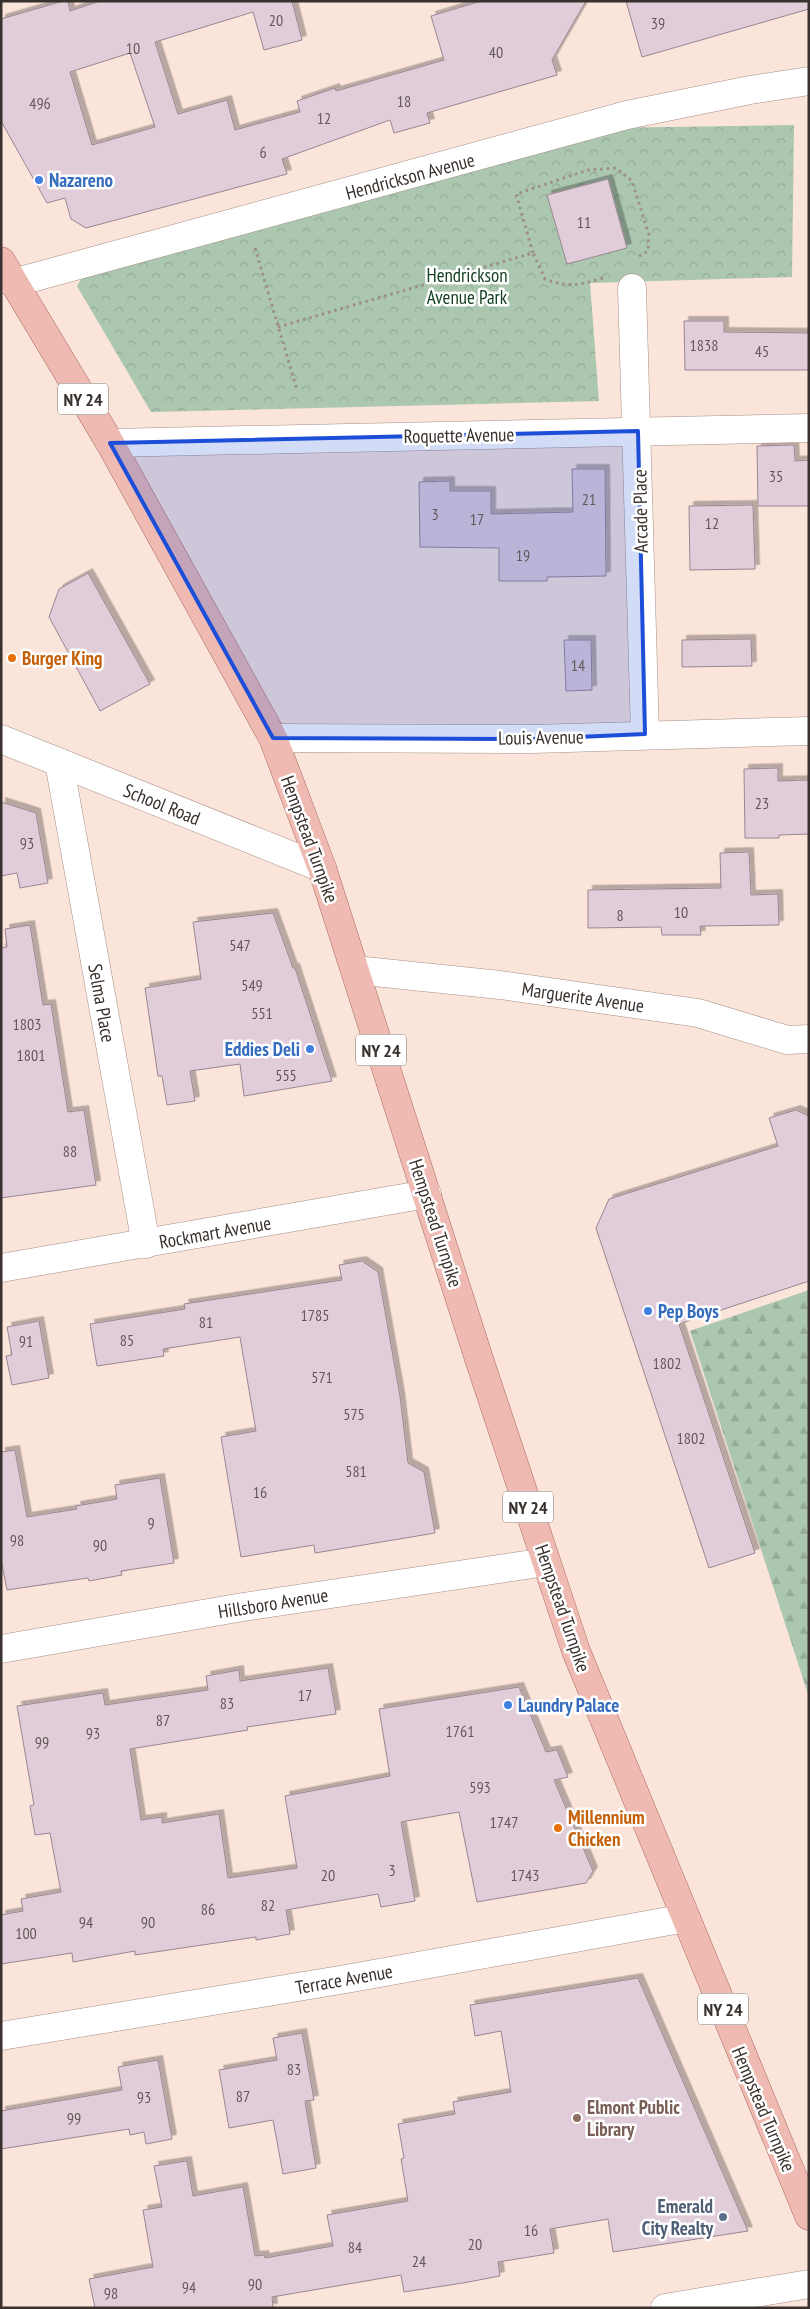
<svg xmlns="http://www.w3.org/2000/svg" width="810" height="2309" font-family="'PT Sans Narrow',sans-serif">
<defs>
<pattern id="forest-firs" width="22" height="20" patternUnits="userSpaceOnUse" patternTransform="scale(1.25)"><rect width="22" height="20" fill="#abc7b0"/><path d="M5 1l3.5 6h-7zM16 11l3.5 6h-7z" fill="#94ab98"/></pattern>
<pattern id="park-crowns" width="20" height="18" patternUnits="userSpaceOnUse" patternTransform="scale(1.25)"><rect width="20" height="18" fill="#abc7b0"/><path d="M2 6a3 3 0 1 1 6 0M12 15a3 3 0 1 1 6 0" fill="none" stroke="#94ab98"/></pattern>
<filter id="shadow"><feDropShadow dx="4.5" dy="-4.5" stdDeviation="0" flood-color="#0004"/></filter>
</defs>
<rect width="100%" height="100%" fill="#fbe4da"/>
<path fill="url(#forest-firs)" d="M809 1290V1697L690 1331Z"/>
<path fill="url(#park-crowns)" d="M794 125 792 277 590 283 599 401 151 412 77 286 92 260 606 128Z"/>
<g fill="#e1cdd9" stroke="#998692" fill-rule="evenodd" filter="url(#shadow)">
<path d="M63 1H68L70 11 100 1H292L302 40 264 50 253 12 155 42 178 114 227 100 235 130 300 112 297 101 335 88 336 91 444 60 431 16 481 1H586L552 60 557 75 427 113 430 123 394 133 390 120 282 159 287 174 86 228 71 219 65 198 47 203 1 121V19ZM130 53 155 127 92 145 70 72Z"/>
<path d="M626 1H809V9L642 57Z"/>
<path d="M608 179 627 248 567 264 547 195Z"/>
<path d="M684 321H724V332L809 333V370H685Z"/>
<path d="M794 445 795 461 809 460V506H758L757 446Z"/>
<path d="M572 469H605L606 576 547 577V581H499V548L420 547 419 482 450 481V491H491V514L573 512Z"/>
<path d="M753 505 755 569 690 570 689 506Z"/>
<path d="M88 573 150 684 100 711 49 617 59 589Z"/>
<path d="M751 639 752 666 682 667V640Z"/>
<path d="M564 640H591L592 690 566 691Z"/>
<path d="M778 768V781L809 780V834L779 835V838H745L744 769Z"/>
<path d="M1 802 36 813 48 883 20 888 17 873 1 876Z"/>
<path d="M749 852 751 895 778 894 779 925 700 926 701 935H662L661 927 588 928V890L721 888 720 853Z"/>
<path d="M273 913 293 968H295L332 1081 244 1096 240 1064 190 1071 195 1101 167 1105 162 1076H158L145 988 201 979 193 922Z"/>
<path d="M30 925 43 1005 51 1004 68 1112 84 1110 96 1185 1 1198V948L7 947 5 929Z"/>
<path d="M796 1110 809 1116V1281L679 1324 755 1553 709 1568 596 1228 609 1199 778 1146 769 1118Z"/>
<path d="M362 1261 378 1272 400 1396 408 1463 424 1472 435 1533 315 1553 314 1545 241 1557 221 1437 256 1431 240 1337 163 1349 164 1356 97 1366 90 1324 185 1309 184 1304 342 1280 339 1265Z"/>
<path d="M39 1321 49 1378 12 1385 6 1356 12 1355 7 1327Z"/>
<path d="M15 1450 27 1517 77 1509 76 1506 117 1499 115 1485 160 1478 174 1563 121 1571 122 1575 89 1581 88 1578 7 1590 1 1559V1452Z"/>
<path d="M328 1668 336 1714 247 1727 248 1730 130 1749 141 1820 162 1817V1823L219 1814 228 1878 297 1868 285 1796 390 1776 379 1709 519 1687 546 1752 557 1750 568 1777 554 1780 593 1871 586 1883 477 1902 459 1812 401 1822 415 1901 381 1907 378 1894 286 1910 290 1934 256 1940V1937L135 1955V1951L73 1962 72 1953 1 1964V1915L23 1911 21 1899 61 1892 50 1833 35 1835 30 1806 34 1805 17 1706 103 1693 105 1705 208 1690 206 1676 239 1670 240 1681Z"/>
<path d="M638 1978 748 2231 613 2252 608 2219 550 2229 554 2253 498 2262 500 2276 463 2283 404 2292 401 2275 272 2297 273 2308H95L89 2279 153 2267 143 2210 162 2207 154 2166 187 2161 193 2196 243 2187 255 2256 264 2255 265 2258 333 2246 327 2215 408 2201 401 2159 404 2158 398 2124 455 2114 453 2102 511 2092 501 2031 475 2036 470 2005Z"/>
<path d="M302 2033 314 2100 305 2101 316 2168 283 2174 273 2120 229 2128 219 2070 277 2060 273 2038Z"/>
<path d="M158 2060 172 2139 146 2144 144 2132 130 2135 129 2129 1 2149V2111L122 2090 118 2067Z"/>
</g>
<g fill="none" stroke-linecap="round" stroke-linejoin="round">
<g stroke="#a59087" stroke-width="29">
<g id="minor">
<path d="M13 283 627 115 750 90 809 81"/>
<path d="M632 288 645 734"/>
<path d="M110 443 809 428"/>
<path d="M273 738 533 739 809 731"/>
<path d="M59 762 146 1244"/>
<path d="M355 970 500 985 698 1013 787 1040 809 1039"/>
<path d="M1 1268 427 1194"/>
<path d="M1 1649 243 1607 546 1562"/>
<path d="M1 2036 346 1979 686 1918"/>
<path d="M665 2308 809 2284"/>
</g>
</g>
<g stroke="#a59087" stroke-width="29">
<path id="secondary" d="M1 739 322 868"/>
</g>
<g stroke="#a86c62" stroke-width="29">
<path id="primary" d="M1 261 110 443 273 738 322 868 480 1362 576 1651 809 2216"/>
</g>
<g stroke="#9e8e87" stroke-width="3" stroke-dasharray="2.5 4" stroke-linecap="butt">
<path d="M255 248 297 390"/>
<path d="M533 253 516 194 588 170 616 168 632 181 649 235 648 251 638 257"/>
<path d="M278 327 533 253 545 279C568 288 580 285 603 278"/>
</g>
<use href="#minor" stroke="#fff" stroke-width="28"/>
<use href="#secondary" stroke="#fff" stroke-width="28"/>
<use href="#primary" stroke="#eebab2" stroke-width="28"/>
</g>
<path fill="#1d4ed8" fill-opacity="0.2" stroke="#1d4ed8" stroke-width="4" stroke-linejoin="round" d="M638 431 645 734 533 739 273 738 110 443Z"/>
<g fill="#3f7fe0" stroke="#fff" stroke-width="2">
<circle cx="39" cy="180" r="5"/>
<circle cx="310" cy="1049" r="5"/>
<circle cx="648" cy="1311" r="5"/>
<circle cx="508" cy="1705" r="5"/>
</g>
<g fill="#e8710a" stroke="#fff" stroke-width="2">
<circle cx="12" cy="658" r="5"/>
<circle cx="558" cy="1828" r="5"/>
</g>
<circle fill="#8d6e63" stroke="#fff" stroke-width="2" cx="577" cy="2118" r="5"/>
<circle fill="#5c6f8a" stroke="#fff" stroke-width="2" cx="723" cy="2217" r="5"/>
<g text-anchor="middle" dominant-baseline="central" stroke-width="5" stroke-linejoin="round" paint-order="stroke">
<g font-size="16" fill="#635858">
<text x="276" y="20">20</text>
<text x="658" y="23">39</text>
<text x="133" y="48">10</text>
<text x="496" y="52">40</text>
<text x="404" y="101">18</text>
<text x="40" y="103">496</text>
<text x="324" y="118">12</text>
<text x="263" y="152">6</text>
<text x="584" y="222">11</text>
<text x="704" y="345">1838</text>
<text x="762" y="351">45</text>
<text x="776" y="476">35</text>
<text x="589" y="499">21</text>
<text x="435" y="514">3</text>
<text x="477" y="519">17</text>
<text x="712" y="523">12</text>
<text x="523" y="555">19</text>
<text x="578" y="665">14</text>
<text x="762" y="803">23</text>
<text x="27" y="843">93</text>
<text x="681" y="912">10</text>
<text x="620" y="915">8</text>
<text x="240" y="945">547</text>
<text x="252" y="985">549</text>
<text x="262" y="1013">551</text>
<text x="27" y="1024">1803</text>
<text x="31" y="1055">1801</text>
<text x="286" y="1075">555</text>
<text x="70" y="1151">88</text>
<text x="315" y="1315">1785</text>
<text x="206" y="1322">81</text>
<text x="127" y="1340">85</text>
<text x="26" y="1341">91</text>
<text x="667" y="1363">1802</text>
<text x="322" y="1377">571</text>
<text x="354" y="1414">575</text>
<text x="691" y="1438">1802</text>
<text x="356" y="1471">581</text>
<text x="260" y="1492">16</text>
<text x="151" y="1523">9</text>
<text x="17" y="1540">98</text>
<text x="100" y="1545">90</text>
<text x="305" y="1695">17</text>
<text x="227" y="1703">83</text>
<text x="163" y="1720">87</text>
<text x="460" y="1731">1761</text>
<text x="93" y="1733">93</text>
<text x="42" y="1742">99</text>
<text x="480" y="1787">593</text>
<text x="504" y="1822">1747</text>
<text x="392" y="1870">3</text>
<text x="328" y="1875">20</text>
<text x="525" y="1875">1743</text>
<text x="268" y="1905">82</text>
<text x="208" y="1909">86</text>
<text x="86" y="1922">94</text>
<text x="148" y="1922">90</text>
<text x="26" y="1933">100</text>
<text x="294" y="2069">83</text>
<text x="243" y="2096">87</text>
<text x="144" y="2097">93</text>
<text x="74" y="2118">99</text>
<text x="531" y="2230">16</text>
<text x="475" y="2244">20</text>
<text x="355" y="2247">84</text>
<text x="419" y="2261">24</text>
<text x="255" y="2284">90</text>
<text x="189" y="2287">94</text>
<text x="111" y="2293">98</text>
</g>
<g fill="#fff" stroke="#746f6c" stroke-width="1">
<rect x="58" y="383.5" width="50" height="31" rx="4"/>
<rect x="356" y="1034.5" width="50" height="31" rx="4"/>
<rect x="503" y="1491.5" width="50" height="31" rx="4"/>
<rect x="698" y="1993.5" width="50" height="31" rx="4"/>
</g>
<g font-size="18" font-weight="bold" fill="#39312d">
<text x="83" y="399">NY 24</text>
<text x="381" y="1050">NY 24</text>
<text x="528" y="1507">NY 24</text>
<text x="723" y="2009">NY 24</text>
</g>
<g font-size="19" fill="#39312d" stroke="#fff">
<text transform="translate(410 176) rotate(-15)">Hendrickson Avenue</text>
<text transform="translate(459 435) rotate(-1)">Roquette Avenue</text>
<text transform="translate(640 511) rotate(-91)">Arcade Place</text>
<text transform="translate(541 737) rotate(-1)">Louis Avenue</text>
<text transform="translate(162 804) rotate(22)">School Road</text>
<text transform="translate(310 839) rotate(70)">Hempstead Turnpike</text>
<text transform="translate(583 997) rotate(8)">Marguerite Avenue</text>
<text transform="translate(102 1003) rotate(80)">Selma Place</text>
<text transform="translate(436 1223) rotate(72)">Hempstead Turnpike</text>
<text transform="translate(215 1232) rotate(-10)">Rockmart Avenue</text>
<text transform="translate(273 1603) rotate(-9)">Hillsboro Avenue</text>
<text transform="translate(563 1608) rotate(71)">Hempstead Turnpike</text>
<text transform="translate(344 1979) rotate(-10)">Terrace Avenue</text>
<text transform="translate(764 2109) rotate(67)">Hempstead Turnpike</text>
</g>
<g font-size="19" font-weight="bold" fill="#366cbe" stroke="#fff" text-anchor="start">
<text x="49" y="180">Nazareno</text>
<text x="300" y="1049" text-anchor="end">Eddies Deli</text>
<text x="658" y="1311">Pep Boys</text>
<text x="518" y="1705">Laundry Palace</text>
</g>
<g font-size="19" fill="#144120" stroke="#fff">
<text x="467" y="275">Hendrickson<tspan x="467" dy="22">Avenue Park</tspan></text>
</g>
<g font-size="19" font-weight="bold" fill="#c56008" stroke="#fff" text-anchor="start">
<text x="22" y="658">Burger King</text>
<text x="568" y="1817">Millennium<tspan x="568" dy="22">Chicken</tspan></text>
</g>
<g font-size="19" font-weight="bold" fill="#785e54" stroke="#fff" text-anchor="start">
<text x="587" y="2107">Elmont Public<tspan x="587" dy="22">Library</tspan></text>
</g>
<g font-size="19" font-weight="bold" fill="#4e5e75" stroke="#fff" text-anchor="end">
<text x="713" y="2206">Emerald<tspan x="713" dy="22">City Realty</tspan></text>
</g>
</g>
<rect width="810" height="2309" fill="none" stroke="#39312d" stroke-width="5"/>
</svg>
